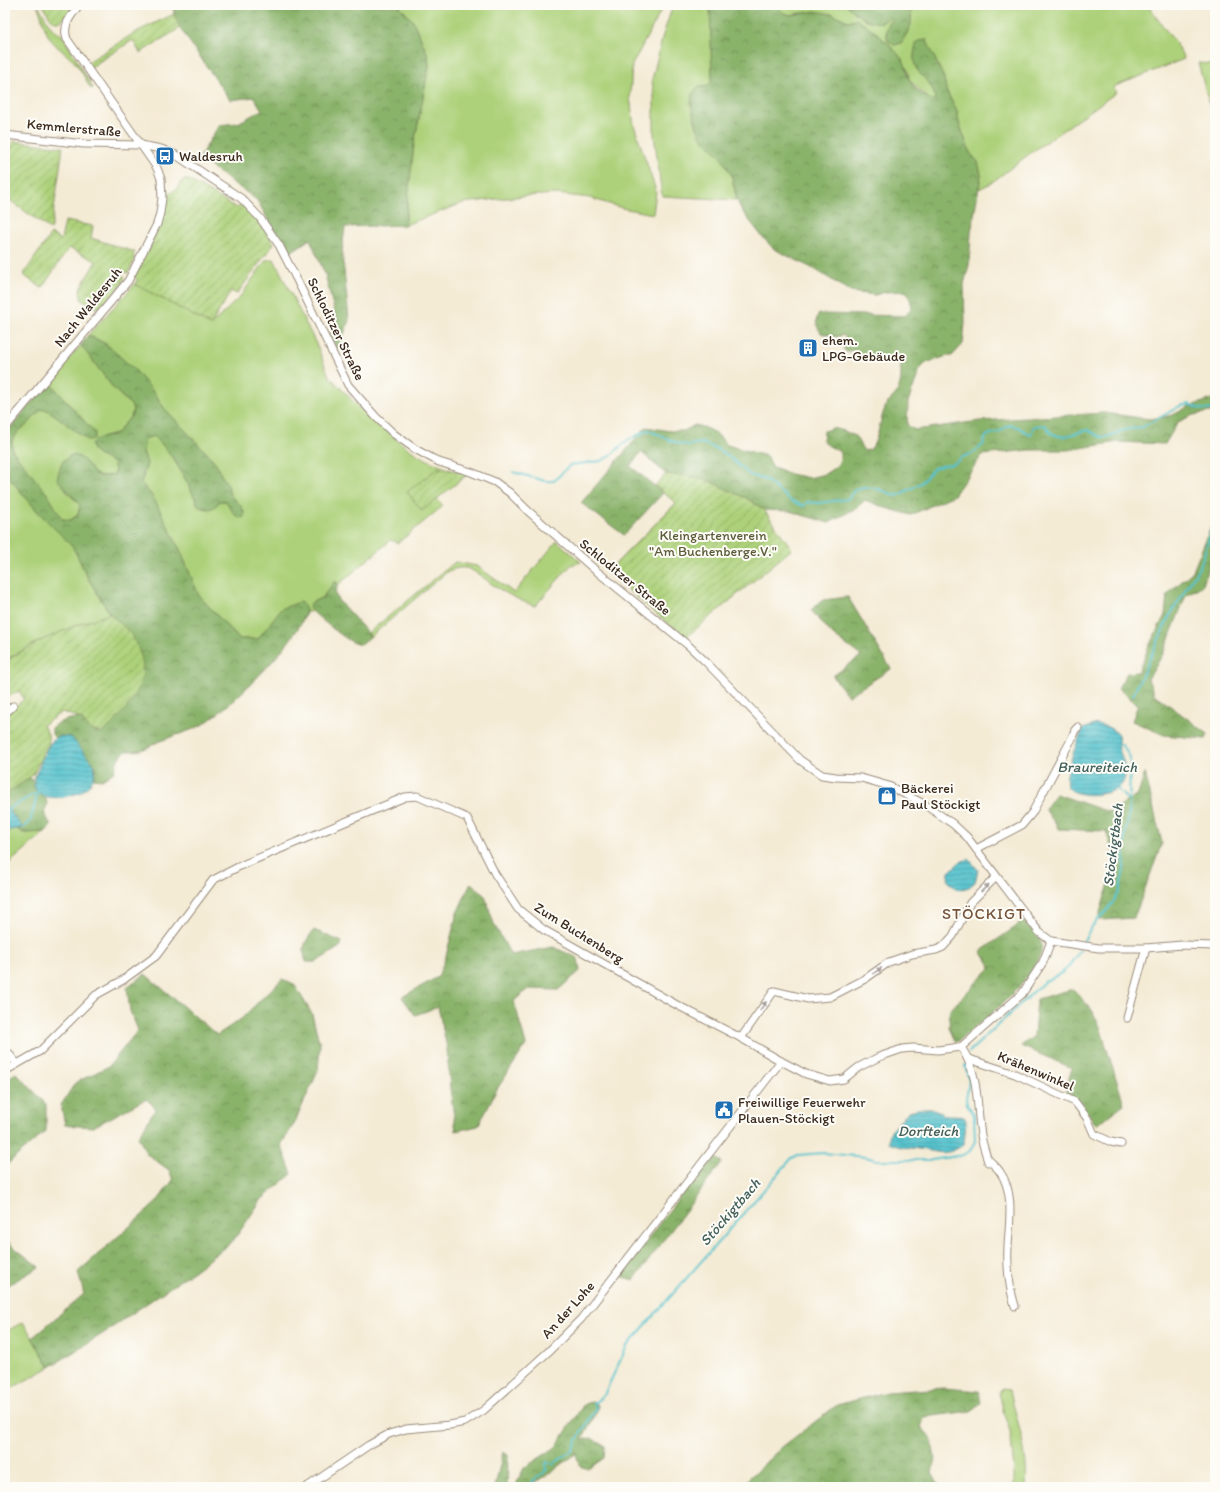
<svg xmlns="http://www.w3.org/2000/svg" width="1220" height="1492" font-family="Itim,sans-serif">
<defs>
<pattern id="forest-crowns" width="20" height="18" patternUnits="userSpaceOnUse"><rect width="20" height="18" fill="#8ab36a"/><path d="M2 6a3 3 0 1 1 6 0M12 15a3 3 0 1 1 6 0" fill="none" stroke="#729257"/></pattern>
<pattern id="garden-furrows" width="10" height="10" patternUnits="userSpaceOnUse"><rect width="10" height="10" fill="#add17a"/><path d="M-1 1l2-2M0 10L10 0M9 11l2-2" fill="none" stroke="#8eaa63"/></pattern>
<pattern id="water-rules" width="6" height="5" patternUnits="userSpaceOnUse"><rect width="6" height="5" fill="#56c3ce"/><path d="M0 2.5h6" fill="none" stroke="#489fa7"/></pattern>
</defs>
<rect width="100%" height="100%" fill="#fdfcf7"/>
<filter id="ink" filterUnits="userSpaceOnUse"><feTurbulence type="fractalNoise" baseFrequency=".025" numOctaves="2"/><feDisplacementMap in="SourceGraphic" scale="8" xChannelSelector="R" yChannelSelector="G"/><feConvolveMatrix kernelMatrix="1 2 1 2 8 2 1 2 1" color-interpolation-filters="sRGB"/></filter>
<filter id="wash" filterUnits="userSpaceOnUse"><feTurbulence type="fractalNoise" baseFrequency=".012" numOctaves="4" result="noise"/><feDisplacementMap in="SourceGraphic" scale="16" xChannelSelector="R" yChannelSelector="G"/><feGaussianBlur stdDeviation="0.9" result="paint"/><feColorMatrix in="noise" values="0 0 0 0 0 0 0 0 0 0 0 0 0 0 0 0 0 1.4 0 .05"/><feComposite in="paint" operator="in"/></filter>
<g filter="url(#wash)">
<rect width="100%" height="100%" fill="#f4ebd5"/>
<g fill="#add17a" stroke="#747e4c">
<path d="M37 5C46 13 47 30 62 35L93 88 92 89 90 88C86 80 82 71 76 64 68 54 56 48 49 37 43 27 42 15 37 5Z"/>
<path d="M398 5H664L632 65 630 98 634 125 656 191 653 214 622 208 590 198 557 194 524 196 463 203 405 225 414 144 429 66 428 55 413 21Z"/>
<path d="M673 5H710L712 80C709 87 705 87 698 87L691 104 696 124 701 137 721 157 731 174 737 200 662 196 654 134V95L652 80 663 35Z"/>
<path d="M776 5H846L852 8 855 13 864 19 882 22 890 17 892 20C886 27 886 33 888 41L895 45C905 42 911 27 911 17 911 13 910 10 910 7L913 5H1147L1178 46 1184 59 1113 87 1117 92 1032 152 991 183 979 189 981 175 978 162 970 153 959 123 957 112 946 90 944 78 916 68 934 90 935 100 929 99 909 79 908 72 903 60 877 33 856 19 848 21 832 14 799 13 791 15 783 13Z"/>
<path d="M1198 63 1215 64V125Z"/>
<path d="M274 259 318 348 329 376 360 408 362 406C392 436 410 456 452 470L438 468 421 510 437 499 443 506 398 543 391 540 338 585 337 582H334L323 597 311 603 309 608 312 611 305 613 306 610 281 609 258 639H239L199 596 181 552 153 497 141 483 147 463 143 451 145 438 154 436C176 457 186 480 199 507 210 510 213 509 220 501H226L230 507 244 512 241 506 230 495 228 485 221 475 216 463 164 408 155 394 106 344 88 335 135 284 211 325 240 297 266 260Z"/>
<path d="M81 345 114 389 131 405 133 409 132 415 116 434 94 440 97 455 107 459 114 463 115 474C84 482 96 461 71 455L62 462 66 491 80 505 78 514 71 520 62 519 12 450V440L19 430 29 423 40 410 46 409 94 438 95 433 49 382Z"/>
<path d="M5 473 39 513 73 547 89 580 110 614 77 625 38 642 5 660Z"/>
<path d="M557 541 581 562 571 565 535 606C520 601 507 594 493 585 485 579 476 571 466 568 460 567 454 569 448 571L370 637 368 633 455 562 477 566 514 593Z"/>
<path d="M17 829 24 833 45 832 5 867V831Z"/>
<path d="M23 1322 50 1367 5 1392V1332Z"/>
<path d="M1003 1389 1010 1390C1017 1423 1029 1453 1026 1487H1014V1469L1010 1431 1004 1414 999 1392Z"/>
</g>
<g fill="url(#forest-crowns)" stroke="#626e44">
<path d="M173 5H398L413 21 428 55 429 66 414 144 405 225 345 227 342 251 349 320 338 351 330 335 336 318 325 274 310 239 288 254 257 200 199 158 219 125 238 123 262 110 254 97 230 100 180 28 174 14Z"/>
<path d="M710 5H776L783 13 791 15 815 11 832 14 848 21 856 19C873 30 890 43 902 59 907 65 906 73 909 79 913 87 922 94 929 99L935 100C934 74 904 77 917 42L926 39 944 78 946 90 957 112 959 123 970 153 978 162 981 175 971 233 969 265 964 284 965 323 963 344 952 356H947L926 363 920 369 908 402 907 425 915 430 980 421 1104 413 1150 419 1173 415 1188 407 1215 398V411L1193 415 1178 422 1165 444 1118 442 1068 450H1030L982 455 954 495 911 515 886 508 865 500 856 508 829 523 789 511 764 510 748 499 702 478 666 474 641 452 630 466 663 493 624 535 581 503 646 427 670 431H684L695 425 706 428 718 435 727 445 766 456 773 468 790 474 809 478 825 474 837 466 841 458 839 451 829 446 823 441 824 431 833 428 844 431 855 436 864 451 871 449C880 436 879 420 886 406 888 401 893 398 896 394 902 385 902 368 899 358 880 361 869 360 852 350L846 352 843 347 847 341 844 335 835 337 821 333C817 326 814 321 819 314L905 316C914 307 912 305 908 294L903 291 885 292 875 295 851 292 816 270 774 249 764 239 742 211 737 200 731 174 721 157 701 137 696 124 691 104 692 94 698 87C705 87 709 87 712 80Z"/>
<path d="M846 5H913L911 7V25L901 43 895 45 888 41C886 33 886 27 892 20L890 17C888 19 884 21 882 22 873 24 861 18 855 13 852 10 850 7 846 5Z"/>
<path d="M88 335 106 344 136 371 155 394 164 408 216 463 221 475 228 485 230 495 241 506 244 512V517L239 518 234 514 226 501H220C213 510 210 510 199 507 186 480 176 457 154 436L145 439 143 451 147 463 141 483 153 497 181 552 199 596 239 639H258L281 609 299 602 303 604 306 610C302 638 226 712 200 726 188 732 175 735 163 740 155 742 149 748 141 750 136 751 130 751 126 751L118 759 114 772 102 780 94 779 95 766 71 737 60 736 55 738 52 734V728C59 721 72 717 82 719L89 729 131 635 110 614 89 580 73 547 39 513 5 473V434L49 382 95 433 94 438 90 440H87L52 413 45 409 40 410 29 423 19 431 12 440V450L48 495 62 519 71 520 78 515 80 505 57 479 62 462 71 455C74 455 78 456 81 458 97 469 88 481 115 474L114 463C105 457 92 456 91 444L94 440 116 434 132 415 133 409 131 405 114 389 81 345Z"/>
<path d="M1215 517V545L1203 585 1186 595 1163 654 1148 679 1154 694 1208 734 1206 739 1164 735 1132 721 1138 705 1118 688 1127 673 1138 672 1150 644 1165 615 1167 595 1193 571Z"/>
<path d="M334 582H337L338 585 335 593 338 600 368 633 370 637C366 640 362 645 357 644 349 643 314 614 309 608L311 603 323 597Z"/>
<path d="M848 597 891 669 848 696 833 676 861 656 833 635 811 610 823 600Z"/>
<path d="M1145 773 1162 843 1134 918 1100 920V912L1116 862 1106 831 1059 829 1045 809 1056 794 1109 812 1138 795Z"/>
<path d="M29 778 33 780 38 792 46 798 47 805 44 812 51 826 45 832 24 833 17 829 23 828 5 805V795Z"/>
<path d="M471 883 485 896 494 924 511 955 553 947 578 958 580 971 558 990 528 989 514 1001 526 1045 497 1089 478 1126 456 1131 450 1088 447 1048 438 1007 415 1015 402 997 438 977 446 956 457 913Z"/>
<path d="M1024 921C1028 926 1040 937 1041 942 1049 971 976 1026 956 1043L949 1028 950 1010 991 967 981 951Z"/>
<path d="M314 930 342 942 340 947 316 962H306C301 946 305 942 314 930Z"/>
<path d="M145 974 217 1035 241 1019 282 979 294 984 312 1014 320 1045 318 1071 294 1124 281 1145 292 1174 262 1199 234 1240 195 1270 107 1331 50 1367 32 1338 84 1294 78 1272 156 1203 173 1180 169 1170 147 1154 138 1137 156 1108 146 1099 93 1127 65 1125 61 1105 75 1083 109 1066 138 1030 130 1011 127 988Z"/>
<path d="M1073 989 1092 1010 1100 1027 1124 1104 1096 1125 1080 1101 1065 1092 1072 1068 1021 1046 1034 1036 1037 999Z"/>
<path d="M16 1073 46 1104V1131L5 1166V1080Z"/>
<path d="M711 1155 722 1162 634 1280 620 1276Z"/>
<path d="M5 1238 11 1245 39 1267 5 1287Z"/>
<path d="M945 1388 979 1391 981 1404 971 1411 924 1417 921 1428 931 1437 935 1459 932 1472 940 1487H744V1483L782 1447 837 1405 887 1392Z"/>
<path d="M592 1402 598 1405 597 1411 582 1440 591 1438 605 1446 604 1458 588 1469 580 1466 576 1454 534 1484 533 1487H515L524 1468 556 1447 584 1404Z"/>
<path d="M503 1452 508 1455 507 1487H495Z"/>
</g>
<g fill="url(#garden-furrows)" stroke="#747e4c">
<path d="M43 5H76C60 23 56 32 43 5Z"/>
<path d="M174 14 180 28 140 53 133 40 91 67 88 62 136 32Z"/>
<path d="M13 141 63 147 51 230 5 197V168Z"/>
<path d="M183 180H189L237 208 242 204 256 218 274 243 237 294 231 291 211 325 135 284 137 279 133 276 149 249 163 215 166 196 175 190Z"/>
<path d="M65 221 93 226 91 238 135 252 133 255 135 259 128 273 121 271 120 274 125 277 120 287 101 308H97L81 299 80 289 96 261 69 248 42 288 23 275 51 234 61 240Z"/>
<path d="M438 468 452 470 468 474 422 511 407 492Z"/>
<path d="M666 474 702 478 748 499 764 510 792 549 685 638 607 572 676 503 655 486Z"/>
<path d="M110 614C117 621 127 628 132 636 148 663 146 682 127 707 118 717 113 725 101 733L89 729 82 719 62 712 43 725 48 734 49 744 43 752 40 761 33 775 5 795V716L24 699 19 691 8 697 5 693V661L38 642 77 625Z"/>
</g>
<g fill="url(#water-rules)" stroke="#487676">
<path d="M1097 724 1108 727 1117 733C1119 737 1118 741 1118 745 1121 758 1130 771 1122 784 1114 796 1073 800 1067 785 1063 776 1078 740 1083 729Z"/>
<path d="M60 736 71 737 92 762C98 770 93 783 85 789 75 797 38 805 34 785 33 777 39 770 41 762 45 752 50 739 60 736Z"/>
<path d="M5 805 23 828 5 831Z"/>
<path d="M969 859 978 870 975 882 969 887 958 890 948 881 949 872 960 862Z"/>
<path d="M917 1109H933L941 1112 943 1116C950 1115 959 1114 965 1118L966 1122 964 1144C947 1157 939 1152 919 1149 908 1147 899 1148 889 1143 889 1140 889 1136 890 1133 895 1125 908 1110 917 1109Z"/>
</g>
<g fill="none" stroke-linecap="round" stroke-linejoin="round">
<g stroke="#56c3ce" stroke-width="2">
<path d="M513 472 545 481H554L570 465 601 461 611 455 628 440 648 430 677 443 688 445 702 443 719 450 728 456 750 475 766 480 791 501 804 506 807 502 819 503 848 499 855 489 864 487 875 488 897 496 921 483 934 468 945 465 955 463 962 457 971 454 983 445 985 438 988 435 1001 431 1006 427 1010 425 1018 427 1029 434H1031L1034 426 1045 425C1048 428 1049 433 1053 434 1064 440 1077 432 1087 430L1101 437H1107L1124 430 1143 427 1180 406 1189 404C1197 408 1206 412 1215 408"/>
<path d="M1133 695 1169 617 1201 564 1215 519"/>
<path d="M1117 789 1129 801"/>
<path d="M8 809 38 792"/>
<path d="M23 828 30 822 38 792"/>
<path d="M1083 942 1093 925 1109 908 1119 893 1124 869 1125 834 1129 815 1130 757 1122 745 1118 744"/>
<path d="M969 1052 1045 981C1066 973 1068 968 1080 950"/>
<path d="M529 1487C533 1479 542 1476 547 1469L545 1467 547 1462 553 1464 572 1451 578 1438 595 1410 596 1407 593 1404 604 1395 627 1346 792 1158 798 1155 823 1153 866 1157 876 1160H932L963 1155 970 1151 975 1141 974 1114 967 1104 966 1099 969 1081 965 1065"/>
</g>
</g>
</g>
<g filter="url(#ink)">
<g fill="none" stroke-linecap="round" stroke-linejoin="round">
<g stroke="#988a7a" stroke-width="9">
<g id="minor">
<path d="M5 135 84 144 141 145 161 149 176 155 242 199 260 218 279 245 298 282 348 385 376 417 394 434 415 449 439 462 471 472 495 482 510 493 527 510 594 569 689 646 707 663 800 760 822 775 836 777 861 778 889 786 924 804 953 824 967 837 976 849 1039 932 1051 941 1099 948H1146L1182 945 1215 946"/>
<path d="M5 428 128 281 157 224 160 213 162 198 161 179 157 168 67 39C62 25 71 16 79 5"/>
<path d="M5 713 13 706"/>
<path d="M976 849 1022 825 1032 813 1071 740 1075 730 1078 727"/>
<path d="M1127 1018 1146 948"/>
<path d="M741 1038 774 991 808 999 830 997 865 979 889 962 912 954 936 950 943 947 953 936 970 903 996 877"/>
<path d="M961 1047C980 1076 976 1103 981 1135 982 1144 986 1153 988 1162"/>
<path d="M5 1049 17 1064"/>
<path d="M969 1059 1015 1074 1075 1102 1087 1118 1094 1134 1111 1142 1121 1144"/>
<path d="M5 1071 40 1051 96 995 123 980 156 956 213 880 242 865 405 797 417 796 467 818 495 874 518 909 544 930 675 1004 741 1038 781 1061 806 1074 830 1081 844 1079 859 1067 879 1057 902 1049 913 1048 938 1050 961 1047 1022 994 1043 962 1051 941"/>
<path d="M987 1158C991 1163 997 1167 1000 1172 1015 1193 1009 1223 1008 1247 1007 1267 1009 1287 1015 1306"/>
<path d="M307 1487 369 1445 389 1434 406 1429 450 1425 465 1422 484 1410 549 1351 581 1319 781 1061"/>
</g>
</g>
<use href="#minor" stroke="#fff" stroke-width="7"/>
</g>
<defs><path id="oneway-solid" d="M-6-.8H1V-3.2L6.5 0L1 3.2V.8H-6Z"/></defs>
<g fill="#a79f9a">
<use href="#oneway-solid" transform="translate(985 888) rotate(-44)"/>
<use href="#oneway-solid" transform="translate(877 971) rotate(-35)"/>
<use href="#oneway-solid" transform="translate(763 1006) rotate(-55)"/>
</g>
</g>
<defs>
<g id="bus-square" transform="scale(1)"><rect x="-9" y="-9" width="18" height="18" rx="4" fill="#1f6fb2" stroke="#fdfcf7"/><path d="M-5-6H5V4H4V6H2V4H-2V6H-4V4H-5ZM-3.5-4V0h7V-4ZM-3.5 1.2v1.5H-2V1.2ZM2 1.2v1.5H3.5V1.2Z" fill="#fff"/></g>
<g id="building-square" transform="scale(1)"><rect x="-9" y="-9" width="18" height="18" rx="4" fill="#1f6fb2" stroke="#fdfcf7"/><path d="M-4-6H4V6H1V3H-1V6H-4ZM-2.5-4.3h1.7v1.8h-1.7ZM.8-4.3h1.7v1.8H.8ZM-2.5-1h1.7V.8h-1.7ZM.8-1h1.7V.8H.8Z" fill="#fff"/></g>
<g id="shop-square" transform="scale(1)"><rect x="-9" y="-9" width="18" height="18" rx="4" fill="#1f6fb2" stroke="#fdfcf7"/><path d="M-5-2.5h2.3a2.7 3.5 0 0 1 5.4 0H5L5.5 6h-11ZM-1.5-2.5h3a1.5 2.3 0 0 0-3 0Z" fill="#fff"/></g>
<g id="civic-square" transform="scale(1)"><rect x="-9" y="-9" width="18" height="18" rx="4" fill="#1f6fb2" stroke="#fdfcf7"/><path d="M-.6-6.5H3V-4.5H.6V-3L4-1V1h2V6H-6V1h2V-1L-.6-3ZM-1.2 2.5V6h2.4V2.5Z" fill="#fff"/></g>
</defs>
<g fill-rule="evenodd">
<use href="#bus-square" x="165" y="156"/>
<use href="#building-square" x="808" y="348"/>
<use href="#shop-square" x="887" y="796"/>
<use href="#civic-square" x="724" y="1110"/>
</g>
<g text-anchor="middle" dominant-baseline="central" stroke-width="4" stroke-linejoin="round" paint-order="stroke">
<g font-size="14" fill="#3b2a1e" stroke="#fdfcf7">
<text transform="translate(74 128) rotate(5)">Kemmlerstraße</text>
<text transform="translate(88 307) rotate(-51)">Nach Waldesruh</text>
<text transform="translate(336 329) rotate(64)">Schloditzer Straße</text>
<text transform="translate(625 577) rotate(39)">Schloditzer Straße</text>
<text transform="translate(579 933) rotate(32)">Zum Buchenberg</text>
<text transform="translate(1036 1071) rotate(23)">Krähenwinkel</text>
<text transform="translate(568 1310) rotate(-48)">An der Lohe</text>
</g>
<g font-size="14" fill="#3b2a1e" stroke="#fdfcf7" text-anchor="start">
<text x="179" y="156">Waldesruh</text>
<text x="822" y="340">ehem.<tspan x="822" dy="16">LPG-Gebäude</tspan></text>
<text x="901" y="788">Bäckerei<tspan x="901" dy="16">Paul Stöckigt</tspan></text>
<text x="738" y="1102">Freiwillige Feuerwehr<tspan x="738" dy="16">Plauen-Stöckigt</tspan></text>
</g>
<g font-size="14" fill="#5d5c3a" stroke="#fdfcf7">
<text x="713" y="535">Kleingartenverein<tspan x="713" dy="16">"Am Buchenberge.V."</tspan></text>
</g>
<g font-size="15" font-style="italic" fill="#44605c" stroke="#fdfcf7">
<text x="1097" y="767">Braureiteich</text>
<text transform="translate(1113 845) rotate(-83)">Stöckigtbach</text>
<text x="928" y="1131">Dorfteich</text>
<text transform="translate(730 1212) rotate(-49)">Stöckigtbach</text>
</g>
<g font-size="16" letter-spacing="1" fill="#76543b" stroke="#fdfcf7">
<text x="984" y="913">STÖCKIGT</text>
</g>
</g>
<rect width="1220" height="1492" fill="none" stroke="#fdfcf7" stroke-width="20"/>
</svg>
